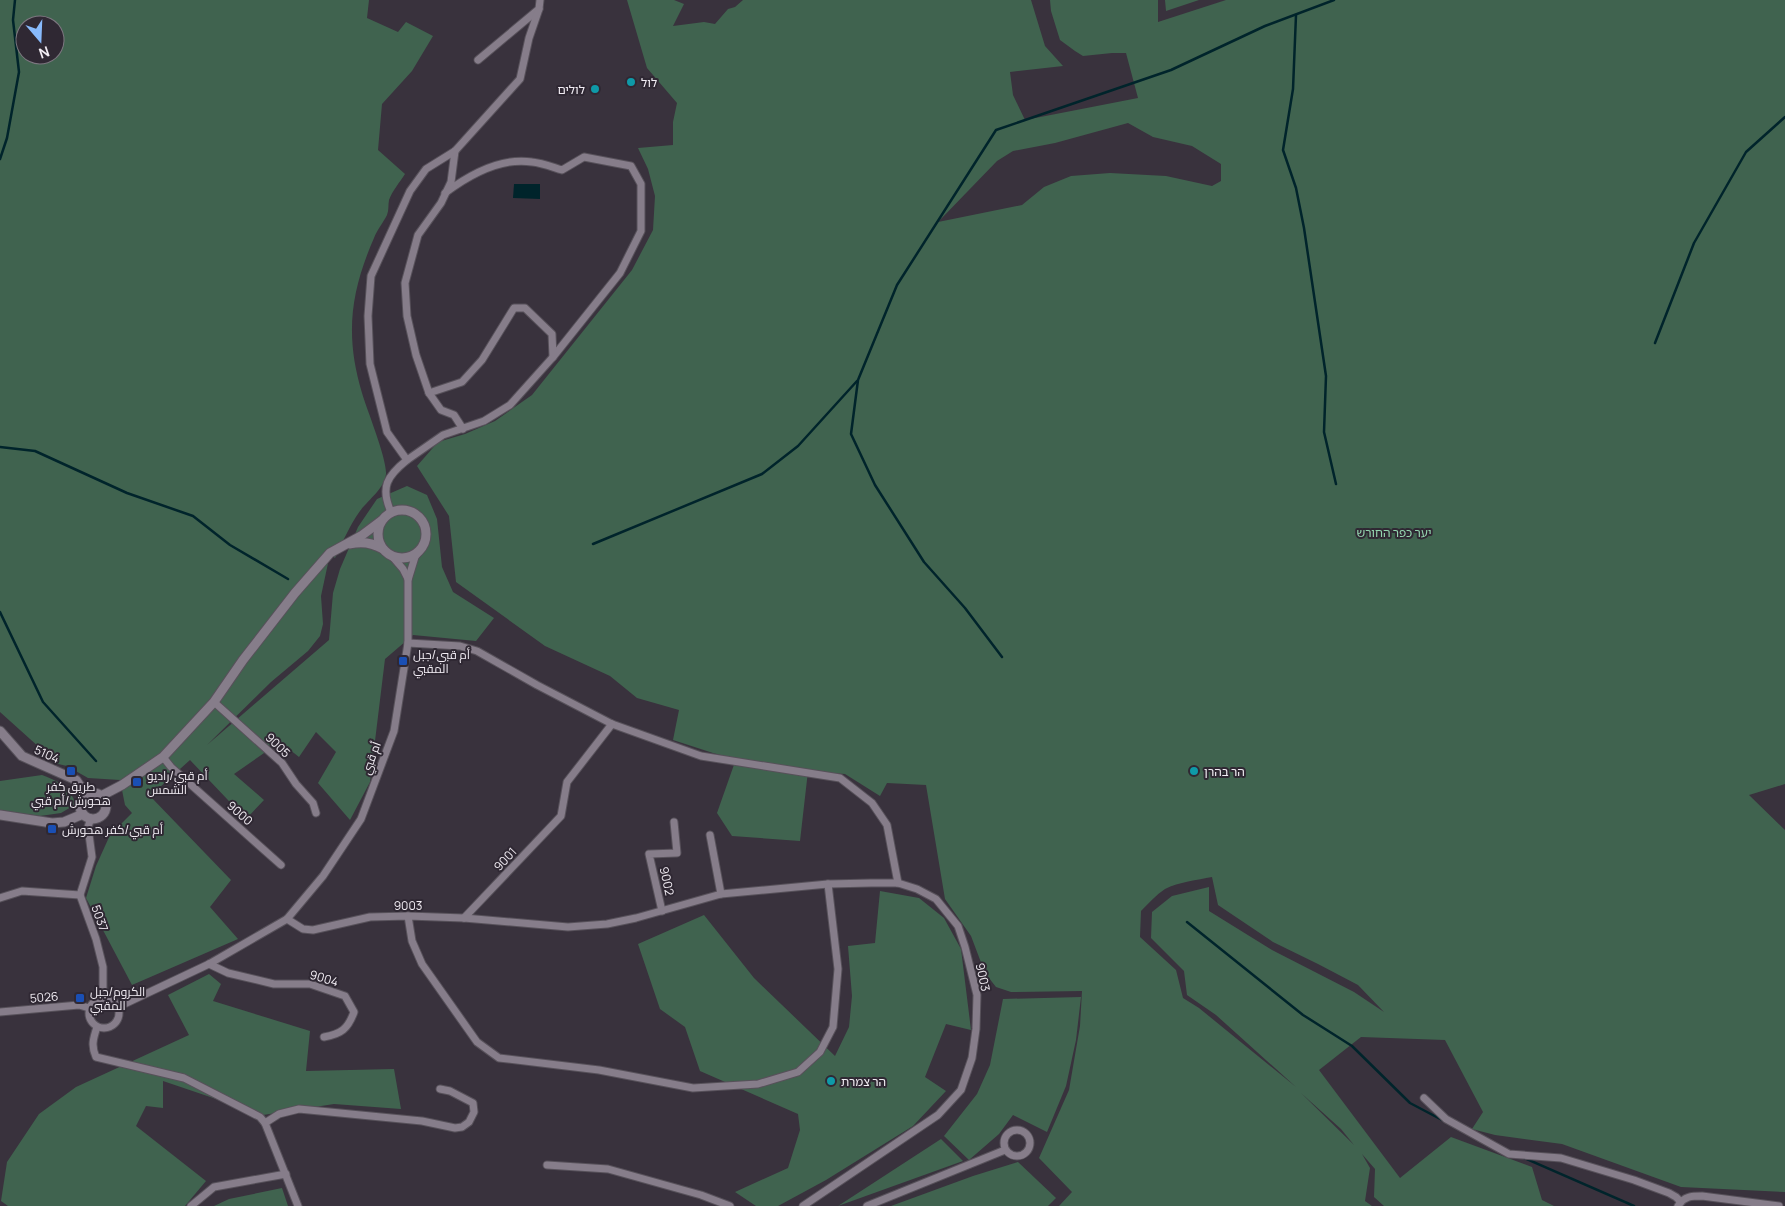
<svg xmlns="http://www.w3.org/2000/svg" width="1785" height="1206" font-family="Manrope,Cairo,'Noto Sans Hebrew',sans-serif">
<rect width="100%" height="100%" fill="#39323d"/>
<g fill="#40634f" fill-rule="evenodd">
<path d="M0 0H369L367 18 398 32 406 22 433 36 412 71 382 104 378 150 405 174C400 182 392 191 389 200 388 205 389 210 387 215 383 223 377 230 374 238 350 293 345 336 362 393 367 410 387 459 386 474 384 489 369 499 360 511 350 525 343 541 335 558L330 554 321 596 323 624 320 636 308 651 271 682 207 745 329 640 333 593 340 569 358 527 377 499 407 486 427 495 437 519 442 567 453 592 494 618 476 641 413 635 385 659 370 782 350 820 318 783 336 752 316 732 299 757 280 742 234 774 264 800 246 819 190 760 150 796 231 880 210 907 238 939 132 985 86 898 96 866 110 835 132 813 125 805 120 780 88 778 67 766 54 763 50 756 40 748 0 712ZM25 25H55V55H25Z"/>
<path d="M627 0H674L684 4 673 26 704 22 715 24 728 9 735 7 743 0H1031L1045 46 1063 66 1010 72 1013 95 1025 120 1138 98 1126 53H1112L1083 56 1075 51 1060 40 1051 11 1050 0H1158V22L1226 0H1785V784L1749 795 1785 830V1192L1681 1187 1562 1144 1495 1135 1472 1129 1483 1112 1445 1040 1361 1037 1319 1070 1400 1178 1451 1137 1532 1167 1542 1200 1554 1206H1384L1374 1197 1375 1169 1362 1154 1370 1168 1365 1201 1372 1206H1059L1072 1192 1039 1158 1069 1090 1080 1026 1082 991 1011 992 996 987 985 973 971 936 945 899 926 785 887 783 880 796 845 774 808 771 800 841 732 836 717 813 736 759 713 753 673 740 679 710 637 698 610 676 545 646 456 582 449 516 417 466 438 442 465 434 495 421 532 395 632 270 653 230 655 196 648 169 638 148 673 145V122L677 103 647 68ZM1128 123 1153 137 1192 146 1221 164V181L1212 186 1166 176 1110 173 1071 176 1044 187 1022 205 938 222 997 161 1013 151 1055 143ZM1212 877 1218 905 1273 942 1318 964 1358 985 1384 1012 1354 992 1272 950 1209 911V887L1172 896 1152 912 1151 938 1184 971 1187 995 1216 1015 1296 1087 1199 1008 1183 998 1176 970 1140 937 1141 911C1149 903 1156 895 1165 889 1179 882 1197 880 1212 877ZM1301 1093 1341 1129 1354 1145Z"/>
<path d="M1165 0H1199L1166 11Z"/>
<path d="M42 775C60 782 68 786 76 804L61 813 40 816 0 810V781Z"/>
<path d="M880 891 919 898 944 918 961 949 971 1030 946 1024 925 1077 946 1091 913 1126 826 1180 778 1206H756L735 1192 788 1168 800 1130 798 1114 700 1071 685 1027 660 1009 638 944 704 915 754 978 835 1056 849 1027 852 996 848 946 875 943Z"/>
<path d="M209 974 221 984 213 1001 310 1031 306 1071 394 1069 401 1109 334 1104 263 1115 163 1081V1108L146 1106 136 1126 206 1181 185 1206H8L1 1201 7 1162 39 1114 76 1087 189 1035 168 995Z"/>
<path d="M1081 997 1076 1040 1066 1086 1047 1132 1013 1115 999 1134 969 1160 944 1136 977 1094 990 1065 1003 999Z"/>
<path d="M941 1139 963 1161 838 1206Z"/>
<path d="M1018 1162 1056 1198 1048 1206H891L973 1176Z"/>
<path d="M282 1188 288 1206H214L229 1199Z"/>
</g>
<path fill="#00242b" d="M514 184H540V199L513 198Z"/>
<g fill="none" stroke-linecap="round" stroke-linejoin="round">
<g stroke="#00242b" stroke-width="2.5">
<path d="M1296 15 1293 89 1283 150 1296 188 1304 228 1326 376 1324 432 1336 484"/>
<path d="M0 159 7 138 19 72 13 20 15 0"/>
<path d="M1655 343 1694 243 1746 152 1785 117"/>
<path d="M0 447 35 451 127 493 193 516 230 545 288 579"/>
<path d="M593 544 762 474 798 446 857 381"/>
<path d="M0 612 43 702 96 761"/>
<path d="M1002 657 965 608 924 562 875 485 851 434 858 380 897 285 996 130 1171 70 1265 26 1334 0"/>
<path d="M1187 922 1303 1015 1352 1046 1410 1103 1444 1121"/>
<path d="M1524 1158 1634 1206"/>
</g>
<g stroke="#57515a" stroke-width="9">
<g id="minor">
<path d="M478 60 539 9 540 0"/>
<path d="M445 193C469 175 501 157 532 162 542 163 552 167 562 170L584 157 631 166 641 184V231L620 273 553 357"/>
<path d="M429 393 416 355 407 316 405 283 418 235 441 203 451 182 455 151"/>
<path d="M407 460 443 435 484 421 510 405 553 357 552 334 525 308H514L482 360 462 382 429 393 441 410 454 415 463 429"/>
<path d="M391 512C380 487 387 476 407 460L387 432 370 364 368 316 371 276 410 191 426 169 455 151 520 79 529 38 539 9"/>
<path d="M391 555 403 569 408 579"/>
<path d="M408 643 460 646 477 651 537 685 612 724 701 756 840 778 872 803 887 825 898 883"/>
<path d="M214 702 282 763 296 784 313 803 316 813"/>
<path d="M163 757 171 767 281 865"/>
<path d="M91 818 88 827 92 857 80 895 96 939 103 967V998"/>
<path d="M710 835 721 894"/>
<path d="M0 898 22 891 80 895"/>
<path d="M662 911 649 854 677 853 674 822"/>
<path d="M408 916 412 941 422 964 477 1042 499 1058 599 1070 693 1088 758 1084 798 1072 820 1052 833 1027 838 969 828 884"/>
<path d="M464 918 561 816 567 782 612 724"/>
<path d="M287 919 323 876 361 819 394 731 408 643V580L415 557 421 549"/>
<path d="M209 964 228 973 274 984H310L345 996 354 1012C348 1029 341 1034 324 1037"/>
<circle cx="104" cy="1013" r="15"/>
<path d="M118 1007 209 964 287 919 303 929 313 930 370 917 408 916 464 918 568 927 607 924 636 918 721 894 828 884 871 883H898L917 889 936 899 958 926 965 947 977 995 976 1029 972 1058 961 1090 938 1115 803 1206"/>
<path d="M0 1012 79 1005 89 1008"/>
<path d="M97 1027C93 1039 91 1046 96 1057L184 1078 260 1117 265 1123 298 1206"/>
<path d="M1424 1098 1446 1119 1509 1154 1561 1158 1634 1180 1669 1193 1676 1197 1681 1202"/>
<path d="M265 1123 279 1114 299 1109 422 1121 455 1128 462 1127 469 1122 474 1112 473 1103 450 1091 440 1089"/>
<circle cx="1017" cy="1143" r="13"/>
<path d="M547 1165 608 1169 701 1195 730 1206"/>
<path d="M191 1206 214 1187 286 1174"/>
<path d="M867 1206 1005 1150"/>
<path d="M1678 1206C1684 1196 1692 1196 1702 1196L1779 1206"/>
</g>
</g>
<g stroke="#57515a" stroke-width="11">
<g id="tertiary">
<circle cx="402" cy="534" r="24"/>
<path d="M350 544C362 541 373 543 383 549"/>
<path d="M0 731 22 756 76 780 86 795"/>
<circle cx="93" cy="806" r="13"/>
<path d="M101 796 122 785 163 757 214 702 243 660 295 593 330 553 361 536 381 521"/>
<path d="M0 815 52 823 64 822 83 814"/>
</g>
</g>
<use href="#minor" stroke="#867d8a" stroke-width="7"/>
<use href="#tertiary" stroke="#867d8a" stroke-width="9"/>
</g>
<g fill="#0f9aa8" stroke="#2f2833" stroke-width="2">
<circle cx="631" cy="82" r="5"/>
<circle cx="595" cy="89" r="5"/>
<circle cx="1194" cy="771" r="5"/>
<circle cx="831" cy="1081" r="5"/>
</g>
<g fill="#1a4fb4" stroke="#2f2833" stroke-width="2">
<rect x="398" y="656" width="10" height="10" rx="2.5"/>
<rect x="66" y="766" width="10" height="10" rx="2.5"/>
<rect x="132" y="777" width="10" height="10" rx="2.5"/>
<rect x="47" y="824" width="10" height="10" rx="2.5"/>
<rect x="75" y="993" width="10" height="10" rx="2.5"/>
</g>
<g text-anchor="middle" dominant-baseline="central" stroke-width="4" stroke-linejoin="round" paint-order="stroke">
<g font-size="12" fill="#f2edf4" stroke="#2f2833" text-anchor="start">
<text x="641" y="82">לול</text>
<text x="585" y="89" text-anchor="end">לולים</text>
<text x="413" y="654">أم قبي/جبل<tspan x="413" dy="14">المقبي</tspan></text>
<text x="1204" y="771">הר בהרן</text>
<text x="147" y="775">أم قبي/راديو<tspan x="147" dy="14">الشمس</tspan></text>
<text x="71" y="786" text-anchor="middle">طريق كفر<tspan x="71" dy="14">هحورش/أم قبي</tspan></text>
<text x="62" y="829">أم قبي/كفر هحورش</text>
<text x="90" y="991">الكروم/جبل<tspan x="90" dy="14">المقبي</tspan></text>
<text x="841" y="1081">הר צמרת</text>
</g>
<g font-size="12" fill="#94d5af" stroke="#2f2833">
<text x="1394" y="532">יער כפר החורש</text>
</g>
<g font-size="12" fill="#f2edf4" stroke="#2f2833">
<text transform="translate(278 745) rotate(44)">9005</text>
<text transform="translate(47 754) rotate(24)">5104</text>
<text transform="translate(371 758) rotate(-70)">أم قبي</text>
<text transform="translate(240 813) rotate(41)">9000</text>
<text transform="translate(505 859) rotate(-47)">9001</text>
<text transform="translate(667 881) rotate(78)">9002</text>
<text x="408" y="905">9003</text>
<text transform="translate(100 918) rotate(71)">5037</text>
<text transform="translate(983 977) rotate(78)">9003</text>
<text transform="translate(324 978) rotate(16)">9004</text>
<text transform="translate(44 997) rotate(-5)">5026</text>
</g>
</g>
<g transform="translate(40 40) rotate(161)"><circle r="24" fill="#2f2833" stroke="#7d7780"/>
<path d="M0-4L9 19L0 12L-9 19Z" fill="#88bafc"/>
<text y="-8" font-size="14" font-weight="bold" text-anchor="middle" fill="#f2edf4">N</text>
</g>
</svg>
